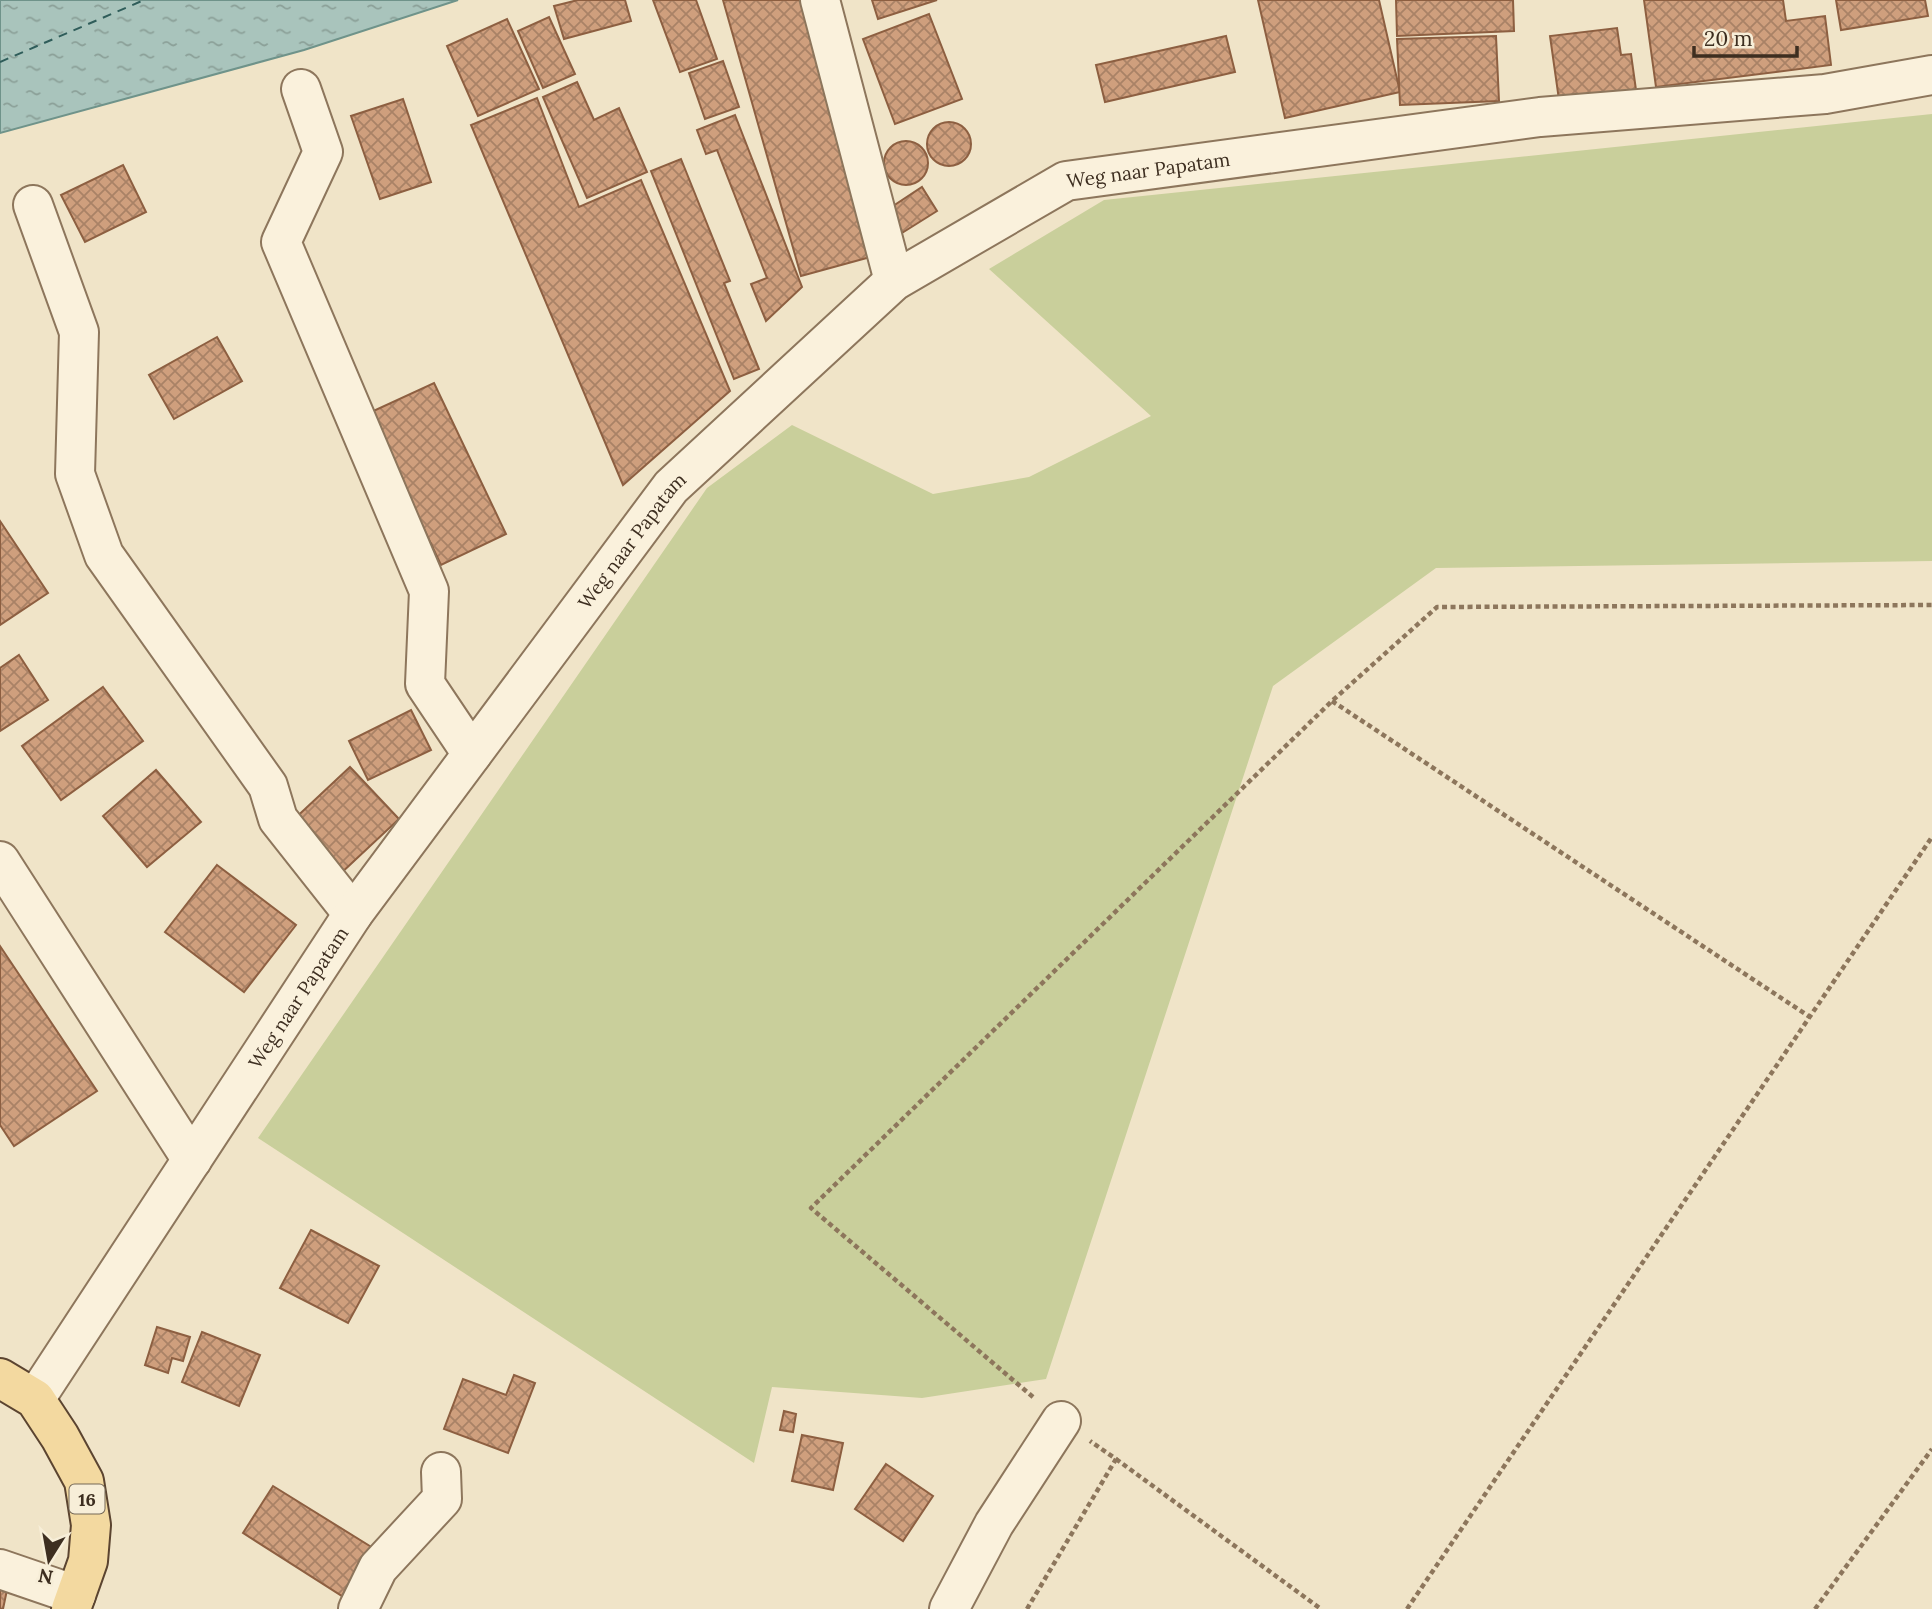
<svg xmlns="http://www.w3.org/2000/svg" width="1932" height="1609" font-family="Lora,serif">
<defs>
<pattern id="water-ripples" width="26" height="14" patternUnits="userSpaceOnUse" patternTransform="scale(1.75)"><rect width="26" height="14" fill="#a9c4bc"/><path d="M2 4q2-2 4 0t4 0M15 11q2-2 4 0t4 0" fill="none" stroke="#8ba098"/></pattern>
<pattern id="building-cross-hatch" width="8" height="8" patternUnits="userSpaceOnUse" patternTransform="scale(1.75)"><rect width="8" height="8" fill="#cf9f7d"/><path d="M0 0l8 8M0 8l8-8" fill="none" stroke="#a98266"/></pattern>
</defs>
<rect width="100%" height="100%" fill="#f0e4c8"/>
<path fill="#c9cf9b" d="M1932 114V561L1436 568 1273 686 1046 1379 922 1398 772 1387 754 1463 258 1138 707 488 792 425 933 494 1029 477 1151 416 989 269 1104 200Z"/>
<path fill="url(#water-ripples)" stroke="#6f938a" stroke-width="2" d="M0 0H458L304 50 0 133Z"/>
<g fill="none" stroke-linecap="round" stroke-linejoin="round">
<path stroke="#2f5d5a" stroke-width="2" stroke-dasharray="9 7" stroke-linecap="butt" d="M0 62 144 0"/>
</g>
<g fill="url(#building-cross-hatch)" stroke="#8d5f41" stroke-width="2">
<path d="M578 0H625L631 21 564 39 554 6Z"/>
<path d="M653 0H696L717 59 680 72Z"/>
<path d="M723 0H802L874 256 801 276Z"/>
<path d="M872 0H937L878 19Z"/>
<path d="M1258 0H1379L1400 92 1285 118Z"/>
<path d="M1396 0H1513L1514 31 1397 36Z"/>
<path d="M1644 0H1783L1786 21 1825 16 1831 65 1656 87Z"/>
<path d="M1836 0H1925L1928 16 1841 30Z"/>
<path d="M929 14 962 99 895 124 863 39Z"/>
<path d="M549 17 575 74 543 88 518 31Z"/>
<path d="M507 19 539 89 478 116 447 46Z"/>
<path d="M1617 28 1621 55 1631 54 1636 90 1559 100 1550 36Z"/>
<path d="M1226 36 1235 72 1105 102 1096 65Z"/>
<path d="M1496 36 1499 101 1400 105 1397 39Z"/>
<path d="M723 61 739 107 705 119 689 73Z"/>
<path d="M577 82 594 120 619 108 647 172 587 198 543 97Z"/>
<path d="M537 98 579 207 641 180 730 391 623 485 471 125Z"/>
<path d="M403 99 431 182 380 199 351 116Z"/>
<path d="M735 115 802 287 766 321 751 284 767 278 717 150 706 154 697 130Z"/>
<circle cx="949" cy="144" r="22"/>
<circle cx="906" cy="163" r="22"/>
<path d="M681 159 730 281 724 283 759 369 734 379 651 171Z"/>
<path d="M123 165 146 212 85 242 61 195Z"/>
<path d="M922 187 937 211 902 233 887 210Z"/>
<path d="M217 337 242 381 174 419 149 375Z"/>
<path d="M434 383 506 534 441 565 369 413Z"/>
<path d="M0 521 48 593 0 625Z"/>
<path d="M19 655 48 700 0 731V668Z"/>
<path d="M103 687 143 741 61 800 22 746Z"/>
<path d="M411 710 431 750 368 780 349 741Z"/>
<path d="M350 767 399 819 339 875 290 823Z"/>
<path d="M156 770 201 822 147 867 103 816Z"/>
<path d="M217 865 296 925 244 992 165 932Z"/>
<path d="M0 946 97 1091 14 1146 0 1125Z"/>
<path d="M311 1230 379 1266 348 1323 280 1288Z"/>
<path d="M157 1327 190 1337 183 1361 172 1358 168 1373 145 1365Z"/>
<path d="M202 1332 260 1355 239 1406 182 1382Z"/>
<path d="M514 1375 535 1383 508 1453 444 1429 463 1379 506 1395Z"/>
<path d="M784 1411 796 1414 793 1432 780 1430Z"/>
<path d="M802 1435 843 1443 833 1490 792 1481Z"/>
<path d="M886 1464 933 1496 903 1541 855 1509Z"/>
<path d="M273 1486 373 1548 342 1596 243 1533Z"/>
<path d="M0 1588 7 1590 3 1609H0Z"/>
</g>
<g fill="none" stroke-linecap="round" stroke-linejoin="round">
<g stroke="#8d765c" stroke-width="42">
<g id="minor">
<path d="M820 0 894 281"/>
<path d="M301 89 323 152 281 242 429 591 425 684 472 754"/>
<path d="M33 205 79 332 75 474 104 555 268 786 278 819 353 914"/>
<path d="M0 861 192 1160"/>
<path id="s1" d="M35 1399 353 914 671 487 894 281 1066 181 1540 117 1825 94 1932 75"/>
<path d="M0 1569 76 1595"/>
<path d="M358 1609 378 1568 442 1499 441 1472"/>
<path d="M949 1609 994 1524 1061 1421"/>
</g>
</g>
<g stroke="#5b4430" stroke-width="42">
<path id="major" d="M0 1378 35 1399 60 1437 84 1481 91 1525 88 1561 71 1609"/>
</g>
<g stroke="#8d765c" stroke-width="4.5" stroke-dasharray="5 3.5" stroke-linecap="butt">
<path d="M1332 701 1810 1017"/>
<path d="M1033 1397 811 1208 1332 701 1437 607 1932 605"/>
<path d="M1116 1459 1321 1609"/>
<path d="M1027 1609 1116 1459 1090 1441"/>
<path d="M1407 1609 1932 837"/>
<path d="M1815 1609 1932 1449"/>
</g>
<use href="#minor" stroke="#faf1dc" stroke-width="38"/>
<use href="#major" stroke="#f3d9a0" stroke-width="38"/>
</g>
<g text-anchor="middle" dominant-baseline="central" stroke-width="5" stroke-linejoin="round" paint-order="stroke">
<rect fill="#f7eed8" stroke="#756857" stroke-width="2" x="69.5" y="1484.5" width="35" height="29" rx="5"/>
<g font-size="18" font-weight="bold" fill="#3d2e20">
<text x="87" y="1499">16</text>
</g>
<g font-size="19" fill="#3d2e20" stroke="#f7eed8">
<text stroke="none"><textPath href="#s1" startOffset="1698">Weg naar Papatam</textPath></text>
<text stroke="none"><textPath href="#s1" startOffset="1046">Weg naar Papatam</textPath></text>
<text stroke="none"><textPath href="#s1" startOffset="480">Weg naar Papatam</textPath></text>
</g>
</g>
<g transform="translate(49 1560) rotate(191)" stroke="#f7eed8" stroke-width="5" paint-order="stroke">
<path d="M0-5L12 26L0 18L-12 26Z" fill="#3d2e20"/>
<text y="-10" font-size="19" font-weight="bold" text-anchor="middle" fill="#3d2e20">N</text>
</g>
<path d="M1694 46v10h103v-10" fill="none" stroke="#3d2e20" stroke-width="3.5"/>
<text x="1704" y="46" font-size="21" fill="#3d2e20" stroke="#f7eed8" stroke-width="5" paint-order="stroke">20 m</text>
</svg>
